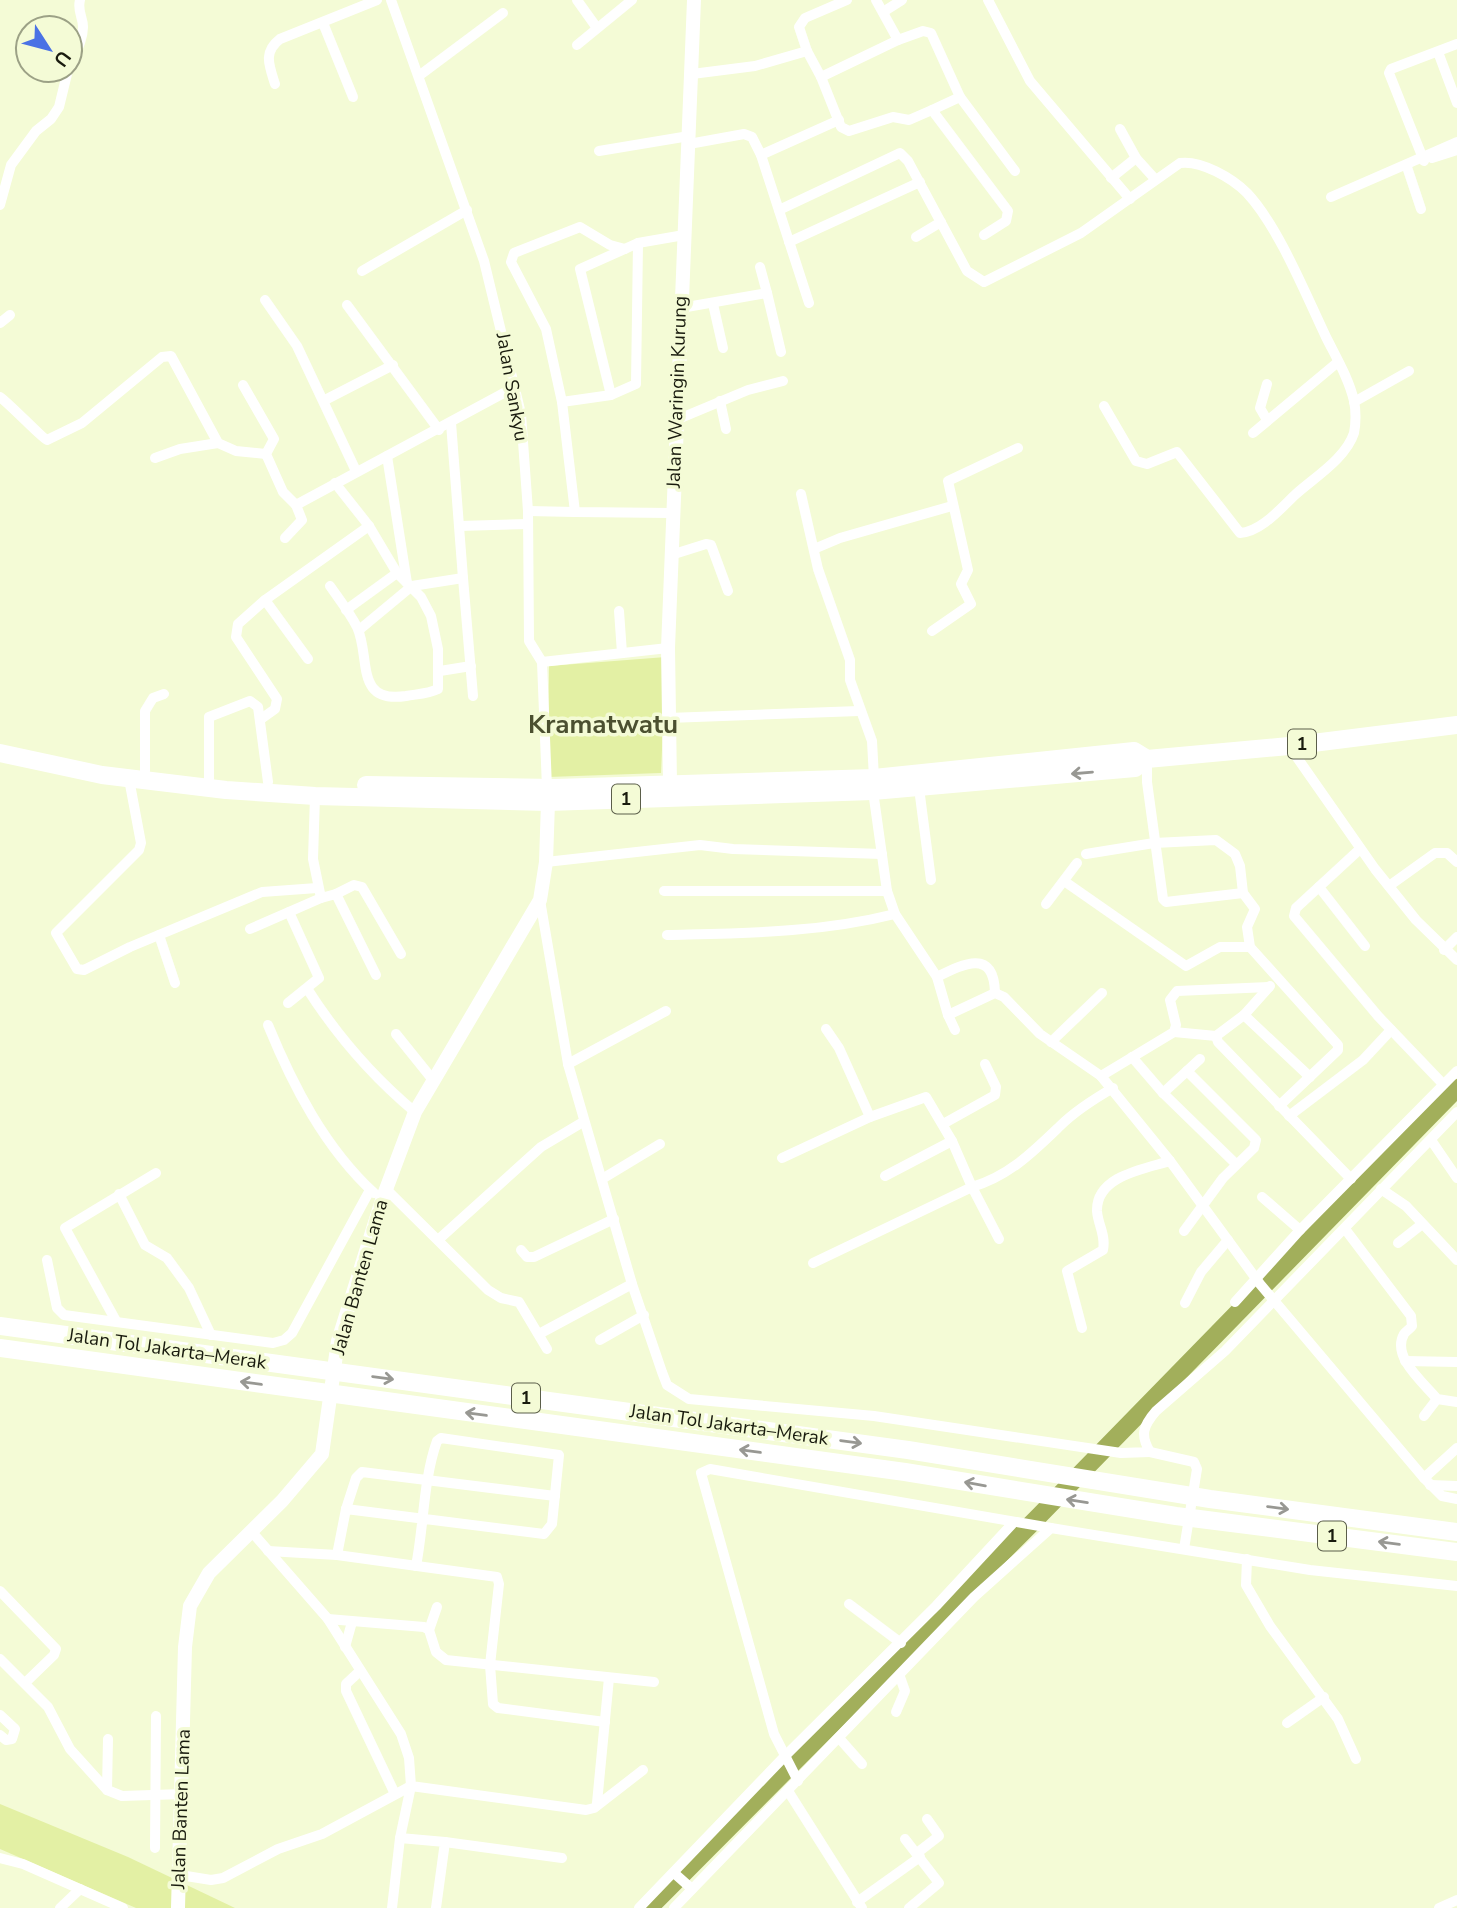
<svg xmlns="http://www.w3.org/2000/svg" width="1457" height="1908" font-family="'Nunito Sans',sans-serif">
<rect width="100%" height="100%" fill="#f4fbd6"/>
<g fill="#e3f0a4">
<path d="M666 657 661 773 548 777 549 666Z"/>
<path d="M0 1804 128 1857 235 1908H136L0 1849Z"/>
</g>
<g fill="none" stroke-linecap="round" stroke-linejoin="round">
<path stroke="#a2af5b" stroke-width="18" d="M649 1908 1038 1517 1457 1088"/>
<g stroke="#fff" stroke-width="10">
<path d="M391 0 484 261 521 414 528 511 529 641 542 662 547 788"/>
<path d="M577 0 597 28"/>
<path d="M876 0 898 40 923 31 931 33 960 97 932 110 1008 211 1006 221 984 235"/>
<path d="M988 0 1030 81 1130 199"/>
<path d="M883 12 902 0"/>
<path d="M323 23 353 97"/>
<path d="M898 40 821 77 841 127 849 131 893 117 909 120 932 110"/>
<path d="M577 45 632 0"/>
<path d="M1438 52 1457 103"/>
<path d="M70 65C75 53 83 41 83 27 83 17 77 11 80 0"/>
<path d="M692 74 755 66 807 51"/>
<path d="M420 75 503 13"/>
<path d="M821 77 807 51 799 27 805 18 847 0"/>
<path d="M275 84C269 65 263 52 280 39L377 0"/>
<path d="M960 97 1015 171"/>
<path d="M1120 129 1136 158 1155 179"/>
<path d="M689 144 744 134 752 137 761 155 809 303"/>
<path d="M599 151 689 136"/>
<path d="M761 155 839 120"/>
<path d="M1432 158 1457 150"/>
<path d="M1424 161 1389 73 1391 69 1457 44"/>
<path d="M1407 167 1421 209"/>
<path d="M1111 178 1136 158"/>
<path d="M1331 197 1457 142"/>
<path d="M0 205 11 165 36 131 51 119 59 107 68 70"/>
<path d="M779 210 900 153 908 161 967 271 984 282 1081 233 1180 163C1201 160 1232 178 1247 193 1278 226 1306 295 1326 337 1336 357 1349 379 1354 401 1356 410 1356 424 1354 433 1346 458 1315 477 1296 494 1281 508 1261 532 1240 533L1177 452 1147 464 1136 461 1104 406"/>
<path d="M916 237 941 222"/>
<path d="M789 242 920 182"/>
<path d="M625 249 610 245 580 227 514 253 511 262 546 329 562 402 575 512 672 513"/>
<path d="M760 267 767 293"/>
<path d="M362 271 467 210"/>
<path d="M265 300 297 346 356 471"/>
<path d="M713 304 723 348"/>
<path d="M347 305 439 430"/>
<path d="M681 308 767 293 781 352"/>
<path d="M0 323 10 315"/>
<path d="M1267 384 1260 408 1267 420"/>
<path d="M243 385 274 439 266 454 283 492 296 505 515 387"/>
<path d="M611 395 580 269 638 243 684 235"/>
<path d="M0 397C11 405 43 439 47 440L82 423 162 357 171 356 218 443 236 451 266 454"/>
<path d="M325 400 393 365"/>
<path d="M720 401 726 429"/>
<path d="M562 402 611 395 636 384 638 243"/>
<path d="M1354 402 1409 371"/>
<path d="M676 420 748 390 783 381"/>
<path d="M1253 433 1338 362"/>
<path d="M387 456 407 583"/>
<path d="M155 458 180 449 218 443"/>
<path d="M801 494 818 569 850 660V680L872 741 874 778"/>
<path d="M528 511 575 512"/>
<path d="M460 526 528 524"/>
<path d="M285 538 302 520 296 505"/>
<path d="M814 549 840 538 952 506"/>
<path d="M671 555 706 544 711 545 728 591"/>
<path d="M463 578 473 696"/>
<path d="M330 586C339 599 350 613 357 627 371 657 354 704 406 696 417 694 428 694 438 689V649L431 616 421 597 397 573 369 526 335 483"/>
<path d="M265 600 308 659"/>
<path d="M346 610 397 573"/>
<path d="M619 611 622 653"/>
<path d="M359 630 412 586 463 578 451 423"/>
<path d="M932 631 971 604 961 584 968 570 948 481 1018 448"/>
<path d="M542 662 668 648"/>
<path d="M440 671 471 666"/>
<path d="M668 718 859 711"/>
<path d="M261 719 275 709 277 699 236 637 238 624 265 600 369 526"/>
<path d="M1289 746 1375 869 1416 920 1457 960"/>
<path d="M1147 759V782L1163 899 1166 902 1243 893"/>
<path d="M145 771V711L153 698 164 694"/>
<path d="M129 779 141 843 139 850 56 933 77 969 84 970 130 947 262 892 317 888"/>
<path d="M209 779V717L250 701 258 707 268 782"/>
<path d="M919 788 931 880"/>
<path d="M873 791 887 891 895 914 937 977 948 1015 995 993 1004 997 1040 1034 1101 1076"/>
<path d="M315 796 313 859 321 898 336 894 376 975"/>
<path d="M1360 849 1296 908 1294 916 1378 1016 1443 1084"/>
<path d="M1086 854 1154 843 1216 840 1235 854 1240 866 1243 893 1255 909 1247 927 1250 947 1338 1045V1050L1279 1106"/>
<path d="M546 862 700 845 733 849 882 854"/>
<path d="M1064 881 1186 966 1220 947H1250"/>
<path d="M1389 886 1435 853H1447L1457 862"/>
<path d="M1319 887 1365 946"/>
<path d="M664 891H887"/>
<path d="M336 894 354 885 362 887 401 954"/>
<path d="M540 900 568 1064 632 1284 662 1372 667 1385 689 1399 874 1416 1121 1453 1150 1452C1140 1435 1143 1426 1156 1411L1225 1351 1457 1112"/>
<path d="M1046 904 1077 863"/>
<path d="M250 929 321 898"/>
<path d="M159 935 175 983"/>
<path d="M667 935C745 933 819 933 895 914"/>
<path d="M1444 950 1457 937"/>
<path d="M937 977C963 964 994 948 995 993"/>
<path d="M1270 986 1244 1015 1310 1077"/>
<path d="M1269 987 1177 991 1170 1000 1176 1025 1174 1032 1101 1076 1170 1161 1260 1284 1424 1478 1457 1448"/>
<path d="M308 990C337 1035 373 1077 415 1112"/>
<path d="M288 1003 319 978 289 912"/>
<path d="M948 1015 955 1030"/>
<path d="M1244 1015 1216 1036 1218 1042 1351 1179"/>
<path d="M268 1025C293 1086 325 1148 374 1193"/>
<path d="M826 1029 839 1048 870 1117"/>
<path d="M1174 1032 1216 1036"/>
<path d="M396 1034 433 1080"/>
<path d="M1051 1042 1102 993"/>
<path d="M1132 1057 1163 1093 1236 1164"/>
<path d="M568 1064 666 1011"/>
<path d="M1187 1071 1200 1059"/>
<path d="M1163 1093 1187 1071 1256 1140 1254 1148 1223 1178 1184 1231"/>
<path d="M1289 1116 1363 1060 1391 1030"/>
<path d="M943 1124 995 1095 996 1087 985 1064"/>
<path d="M1431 1140 1457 1178"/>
<path d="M782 1158 870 1117 926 1097 952 1141 972 1187C1009 1176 1033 1152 1060 1126 1075 1111 1094 1099 1113 1088"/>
<path d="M885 1176 952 1141"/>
<path d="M602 1179 660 1144"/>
<path d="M386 1189 488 1290 501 1298 519 1302 547 1349"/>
<path d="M1381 1189 1406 1206 1457 1260"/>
<path d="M119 1194 145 1245 167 1258 189 1288 211 1335"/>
<path d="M1262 1197 1300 1230"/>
<path d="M1345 1229 1411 1316 1412 1326C1410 1329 1406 1331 1404 1334 1391 1357 1424 1383 1437 1399L1457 1402"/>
<path d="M438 1240 541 1147 583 1122"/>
<path d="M1398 1243 1421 1225"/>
<path d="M521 1250 527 1257H534L614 1219"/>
<path d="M47 1260 57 1308 64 1315 273 1343 284 1340 292 1333 370 1190"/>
<path d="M813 1263 972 1187 999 1239"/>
<path d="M1235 1302 1300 1230 1457 1071"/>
<path d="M1185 1303 1201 1272 1228 1240"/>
<path d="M116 1321 65 1228 156 1173"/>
<path d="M1082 1328 1067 1271 1103 1250C1106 1235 1098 1225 1097 1211 1096 1176 1144 1169 1170 1161"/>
<path d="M539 1334 632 1284"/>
<path d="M600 1340 644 1315"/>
<path d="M1405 1361 1457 1362"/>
<path d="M1424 1416 1437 1399"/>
<path d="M1150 1452 1194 1462 1197 1469 1184 1549"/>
<path d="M1424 1478 1442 1496 1457 1499"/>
<path d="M1430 1485 1457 1486"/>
<path d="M346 1509 356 1478 362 1472 555 1496"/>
<path d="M251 1531 328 1619 401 1734 409 1758 411 1786 586 1810 594 1808 643 1770"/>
<path d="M268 1551 337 1555 497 1577 499 1584 490 1665 493 1704 498 1708 605 1722"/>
<path d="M337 1555 346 1509 544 1534 552 1524 559 1455 441 1438 437 1441C423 1480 424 1526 416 1566"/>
<path d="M1247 1559 1246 1585 1270 1626 1338 1719 1356 1759"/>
<path d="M0 1591 56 1649 54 1655 25 1683"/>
<path d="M849 1604 901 1643"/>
<path d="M328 1619 424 1627 429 1630 436 1652 446 1660 654 1682"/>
<path d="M429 1630 437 1607"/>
<path d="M345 1647 352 1622"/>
<path d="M0 1659 48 1707 70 1749 107 1790 122 1796 183 1794"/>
<path d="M360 1671 346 1684V1691L395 1794"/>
<path d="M896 1712 905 1691 900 1677"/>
<path d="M0 1715 15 1729 12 1739 6 1740 0 1735"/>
<path d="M1287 1723 1324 1697"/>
<path d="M839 1738 862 1764"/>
<path d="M798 1781 774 1734 701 1473 710 1469 1051 1528"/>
<path d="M107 1790 108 1739"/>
<path d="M788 1791 862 1908"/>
<path d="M597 1803 609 1678"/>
<path d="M400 1838 445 1842 436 1908"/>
<path d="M905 1839 939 1883 909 1908"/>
<path d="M445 1842 562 1858"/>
<path d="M155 1848 156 1716"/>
<path d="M917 1853 939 1836 927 1819"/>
<path d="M0 1858 23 1864 123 1908"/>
<path d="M674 1873 692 1889"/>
<path d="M180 1875 211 1880 223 1878 278 1849 322 1834 411 1786"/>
<path d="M857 1902 920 1857"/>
<path d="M60 1908 80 1889"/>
<path d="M392 1908 400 1838 411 1786"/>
<path d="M639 1908 785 1756 936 1606 1014 1522"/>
<path d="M674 1908 974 1597 1051 1528 1310 1570 1457 1586"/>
<path d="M1439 1908 1457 1900"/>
</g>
<g stroke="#fff" stroke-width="14">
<path d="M670 784 668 648 694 0"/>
<path d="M178 1908 185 1647 190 1606 209 1573 282 1501 322 1454 338 1341 382 1200 415 1112 540 900 546 862 548 802"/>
</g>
<g stroke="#fff" stroke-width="18">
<path d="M0 753 102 775 226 790 315 796 548 802 873 791 1135 768 1147 759 1289 746 1457 725"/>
<path d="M366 785 555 788 874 778 1134 751 1147 759"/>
<path d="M0 1326 908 1450 1210 1499 1457 1532"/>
<path d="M0 1348 905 1472 1176 1516 1457 1552"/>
</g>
</g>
<defs><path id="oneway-shaft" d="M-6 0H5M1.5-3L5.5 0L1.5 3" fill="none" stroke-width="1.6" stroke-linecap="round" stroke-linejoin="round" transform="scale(1.75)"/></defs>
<g stroke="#989893">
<use href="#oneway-shaft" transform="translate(1082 773) rotate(175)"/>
<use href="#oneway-shaft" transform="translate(383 1378) rotate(8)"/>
<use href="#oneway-shaft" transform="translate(251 1383) rotate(-172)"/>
<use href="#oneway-shaft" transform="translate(476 1414) rotate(-172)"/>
<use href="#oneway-shaft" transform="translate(851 1442) rotate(8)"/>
<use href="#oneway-shaft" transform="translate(750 1451) rotate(-172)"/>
<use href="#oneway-shaft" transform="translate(975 1484) rotate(-170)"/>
<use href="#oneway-shaft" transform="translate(1077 1501) rotate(-171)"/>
<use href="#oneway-shaft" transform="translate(1278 1508) rotate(8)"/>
<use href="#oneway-shaft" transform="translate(1389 1543) rotate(-173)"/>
</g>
<g text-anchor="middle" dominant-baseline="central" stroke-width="7" stroke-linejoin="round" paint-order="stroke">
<g fill="#f4fbd6" stroke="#5b5e4a" stroke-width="2">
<rect x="1288" y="729.5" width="28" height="29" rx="5"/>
<rect x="612" y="784.5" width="28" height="29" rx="5"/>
<rect x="512" y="1383.5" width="28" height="29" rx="5"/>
<rect x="1318" y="1521.5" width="28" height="29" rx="5"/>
</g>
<g font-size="18" font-weight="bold" fill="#191b0e">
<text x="1302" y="744">1</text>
<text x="626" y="799">1</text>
<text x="526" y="1398">1</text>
<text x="1332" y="1536">1</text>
</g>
<g font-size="19" fill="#191b0e" stroke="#f4fbd6">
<text transform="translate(512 387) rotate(80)">Jalan Sankyu</text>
<text transform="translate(677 392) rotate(-88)">Jalan Waringin Kurung</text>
<text transform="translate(360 1277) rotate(-74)">Jalan Banten Lama</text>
<text transform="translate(167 1349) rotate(8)">Jalan Tol Jakarta–Merak</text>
<text transform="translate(729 1425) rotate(8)">Jalan Tol Jakarta–Merak</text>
<text transform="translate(181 1809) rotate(-88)">Jalan Banten Lama</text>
</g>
<g font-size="26" font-weight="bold" fill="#4b5030" stroke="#f4fbd6">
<text x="603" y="724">Kramatwatu</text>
</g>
</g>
<g transform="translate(49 49) rotate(126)"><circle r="33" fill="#f4fbd6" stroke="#9ca186" stroke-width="2"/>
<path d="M0-5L12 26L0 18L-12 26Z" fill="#4a72e5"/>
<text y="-10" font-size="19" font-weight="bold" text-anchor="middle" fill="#191b0e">U</text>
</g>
</svg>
